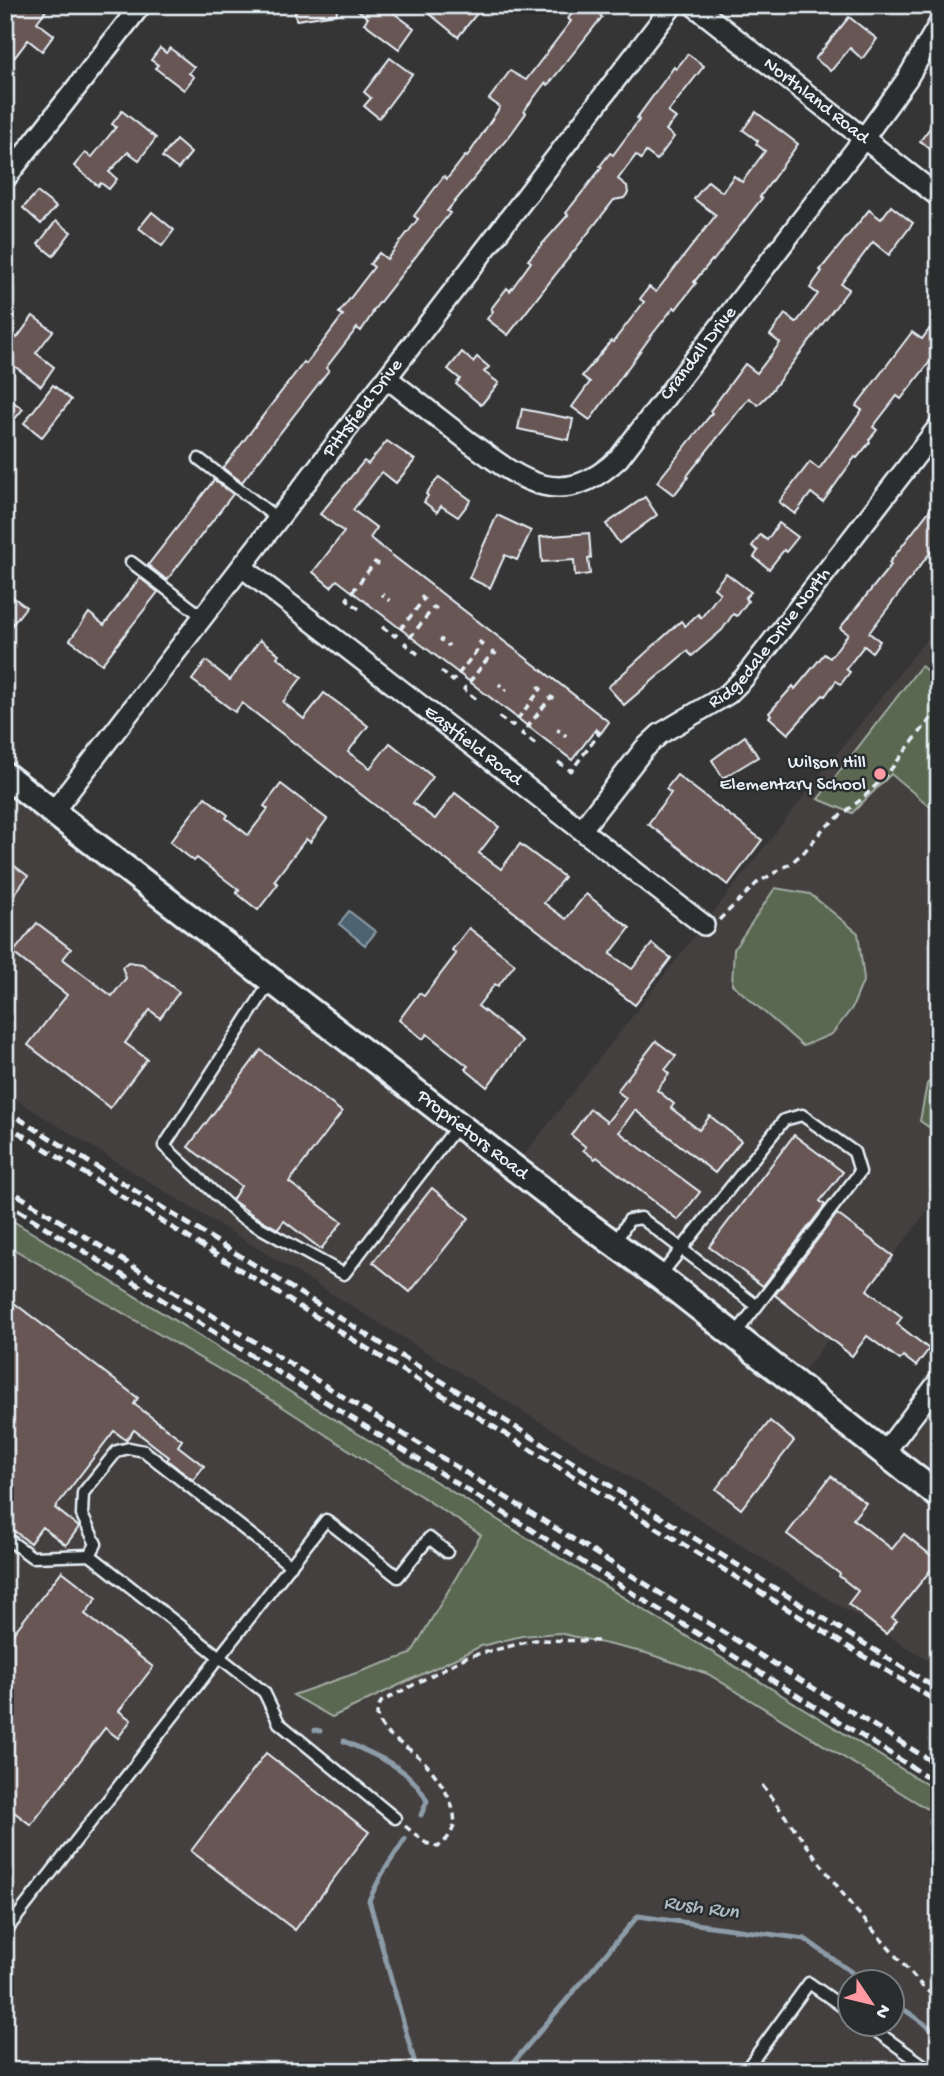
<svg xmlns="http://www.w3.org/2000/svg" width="944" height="2076" font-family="'Gochi Hand',sans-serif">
<rect width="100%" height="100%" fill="#363536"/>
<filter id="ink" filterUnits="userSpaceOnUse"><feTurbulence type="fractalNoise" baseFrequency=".0143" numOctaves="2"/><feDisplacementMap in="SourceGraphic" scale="14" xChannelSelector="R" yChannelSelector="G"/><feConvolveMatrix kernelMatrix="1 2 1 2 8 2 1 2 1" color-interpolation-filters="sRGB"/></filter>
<g filter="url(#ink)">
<g fill="#453f3f" fill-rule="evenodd">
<path d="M939 623V1196L794 1384 883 1453 939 1381V1667L5 1093V775L514 1168Z"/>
<path d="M5 1244 275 1402 481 1535 411 1654 294 1696 332 1717 481 1646 522 1636 559 1633 646 1653 708 1674 939 1816V2071H5ZM850 1982H892V2024H850Z"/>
</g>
<g fill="#5a6851" stroke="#a1aca4" stroke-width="2">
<path d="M921 666 939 680V814L891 774 852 813 818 799Z"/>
<path d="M775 888 810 894 858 933 864 979 852 1008 832 1034 803 1046 732 984 734 949Z"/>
<path d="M939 1073V1134L920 1121 927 1084Z"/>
<path d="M5 1216 939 1792V1816L708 1674 646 1653 559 1633 522 1636 481 1646 332 1717 293 1695 411 1654 481 1535 275 1402 5 1244Z"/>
</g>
<path fill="#4e6372" stroke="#8c9ca8" stroke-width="2" d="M349 911 376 932 365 945 339 924Z"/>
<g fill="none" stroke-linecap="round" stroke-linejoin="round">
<g stroke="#8c9ca8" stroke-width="5">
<path d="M315 1730 320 1731"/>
<path d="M344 1741C376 1756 411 1767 427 1801L421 1815"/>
<path d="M405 1839 382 1874 369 1900 417 2071"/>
<path d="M892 2001 939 2034"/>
<path d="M506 2071 638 1916 805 1939 865 1982"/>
</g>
</g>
<g fill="#685655" stroke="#e8f1f8" stroke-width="2">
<path d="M5 5H50L37 22 54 35 42 51 28 40 15 57 5 49Z"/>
<path d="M294 5H336L337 14 296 20Z"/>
<path d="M351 5H383L414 28 399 49 364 23 368 18Z"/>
<path d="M419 5H472L479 11 458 37Z"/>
<path d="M577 5H608L600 15 602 17 548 85 545 83 524 111 526 113 511 134 447 211 450 213 372 312 373 313 361 331 357 328 326 368 329 370 242 482 223 468 304 362 306 364 343 315 339 313 374 267 370 264 379 253 387 259 418 219 414 216 444 176 447 179 465 156 467 157 500 107 489 99 510 71 526 80 571 21 568 19Z"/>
<path d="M849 17 877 39 862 59 850 48 831 71 815 59Z"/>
<path d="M160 48 166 53 170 48 194 67 189 73 194 77 184 90 155 68 158 65 151 60Z"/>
<path d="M688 54 704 66 668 112 676 118 666 130 674 137 657 160 646 152 641 159 636 155 618 179 627 186 628 193 624 198 614 200 508 335 487 319 493 311 491 309 507 288 510 291 531 262 528 260 568 215 566 213 602 167 600 166 610 153 613 155 639 120 637 118 674 67 676 69Z"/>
<path d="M390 58 412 74 379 118 364 106 371 98 364 92Z"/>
<path d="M122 111 156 138 139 160 128 152 109 172 117 179 109 189 101 183 98 186 74 166 85 153 92 157 116 127 112 124Z"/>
<path d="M756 112 798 144 760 197 762 198 713 261 712 260 694 282 696 283 676 309 674 307 651 336 590 420 572 407 590 382 582 376 611 341 613 342 644 302 640 299 649 287 656 292 716 215 694 199 708 181 722 192 734 176 742 182 765 151 756 144 758 141 743 130Z"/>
<path d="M939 116V156L920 141Z"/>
<path d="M176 140 191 153 178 169 162 157Z"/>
<path d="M37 192 56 207 41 224 23 208Z"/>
<path d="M891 206 913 223 889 255 873 242 841 284 849 289 769 394 758 405 749 398 687 476 688 477 674 495 657 482 712 413 710 411 745 364 757 373 780 343 770 335 785 314 796 323 818 294 810 288 822 271 820 270 869 210 881 219Z"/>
<path d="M152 212 174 230 162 246 139 228Z"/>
<path d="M56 221 71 232 53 256 38 244Z"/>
<path d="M33 316 53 331 36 353 54 367 41 386 5 359V329L17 338Z"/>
<path d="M939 316V350L901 399 897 396 873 427 877 430 869 440 870 442 857 458 855 457 823 502 811 493 795 514 779 502 810 462 819 469 862 410 856 406 912 332 922 339Z"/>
<path d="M462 352 473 362 477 357 489 367 484 372 499 383 481 405 456 384 460 379 448 369Z"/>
<path d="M53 385 71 400 42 437 24 423Z"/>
<path d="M5 396 23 409 5 431Z"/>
<path d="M522 409 573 419 569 440 518 429Z"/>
<path d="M387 441 415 460 396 483 382 472 353 510 377 528 370 538 609 722 601 733 596 729 572 760 337 580 331 587 313 572 344 532 320 514 364 461 368 464Z"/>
<path d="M439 477 471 500 458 517 441 506 437 512 424 502 428 496 426 494Z"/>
<path d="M214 480 233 494 167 580 148 565Z"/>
<path d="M645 497 657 515 619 543 606 524Z"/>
<path d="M939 498V541L869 633 880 641 872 652 864 646 846 669 850 672 841 684 836 681 825 696 823 695 788 734 769 717 771 715 769 713 793 686 795 689 824 654 830 658 848 634 840 628 891 565 889 563Z"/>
<path d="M497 515 531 531 517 560 505 555 490 588 469 578Z"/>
<path d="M779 523 798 537 786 552 784 550 769 569 754 557 758 551 752 546 760 535 767 540Z"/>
<path d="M589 533 591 558 588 559 590 574 575 576 574 560 542 562 540 537Z"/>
<path d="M726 573 751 592 745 598 748 601 737 616 733 614 722 630 692 656 687 651 624 705 608 687 681 621 685 626 698 614 701 618 720 593 714 588Z"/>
<path d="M140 578 158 592 102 664 70 640 89 613 104 625Z"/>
<path d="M5 591 26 607 5 634Z"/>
<path d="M260 640 279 654 277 657 302 677 283 702 304 719 324 693 349 711 368 726 348 752 370 768 390 743 433 777 413 803 435 819 455 793 499 827 479 853 501 869 520 844 564 877 544 903 566 919 586 894 630 928 610 954 632 969 652 944 671 958 635 1005 242 703 235 712 192 680 206 661 230 680Z"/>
<path d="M745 736 758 757 723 778 712 760Z"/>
<path d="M677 775 762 840 728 885 648 824 671 793 666 789Z"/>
<path d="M281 784 327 819 310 842 306 839 274 881 278 884 258 910 236 893 239 890 197 858 194 861 170 842 205 797 228 815 226 818 248 835 268 809 264 806Z"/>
<path d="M5 859 28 876 5 907Z"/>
<path d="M37 923 71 949 63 959 112 996 126 978 122 967 128 962 142 964 179 992 160 1018 150 1010 125 1043 147 1059 110 1108 28 1045 67 995 13 953Z"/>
<path d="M469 928 515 964 498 986 495 984 478 1006 522 1041 487 1087 465 1069 468 1066 427 1034 423 1039 399 1020 419 993 424 996 456 954 452 950Z"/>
<path d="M656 1041 676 1056 665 1070 669 1074 657 1090 674 1104 671 1108 699 1130 710 1116 741 1141 715 1173 635 1110 619 1132 700 1192 678 1220 597 1157 595 1159 583 1150 586 1147 571 1135 590 1109 607 1122 626 1098 617 1091Z"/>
<path d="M261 1050 342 1112 289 1182 342 1222 321 1249 284 1221 278 1229 253 1215 232 1200 241 1186 188 1147Z"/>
<path d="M794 1135 843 1172 820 1201 825 1205 763 1286 709 1247Z"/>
<path d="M432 1188 469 1218 410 1292 373 1262Z"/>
<path d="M837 1214 893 1256 867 1290 902 1317 897 1324 929 1349 916 1366 903 1356 900 1360 867 1336 852 1356 775 1295Z"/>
<path d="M5 1296 138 1398 134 1404 182 1440 178 1446 204 1466 193 1480 167 1460 169 1457 134 1430 126 1440 114 1431 55 1508 79 1527 66 1545 42 1527 30 1543 5 1524Z"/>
<path d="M770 1421 794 1441 741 1509 716 1489Z"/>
<path d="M831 1476 866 1503 853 1519 892 1549 904 1534 938 1561 892 1618 897 1621 886 1634 848 1604 858 1591 839 1576 840 1574 787 1534Z"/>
<path d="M62 1571 97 1598 85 1614 153 1667 119 1711 131 1720 118 1738 105 1728 31 1825 5 1805V1644Z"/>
<path d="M266 1753 369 1832 295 1930 191 1851Z"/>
</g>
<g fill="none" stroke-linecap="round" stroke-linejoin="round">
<g stroke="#e8f1f8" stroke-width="15">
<g id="service">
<path d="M199 459 278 519"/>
<path d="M131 562 203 617"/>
<path d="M271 981 164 1146 239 1216 344 1274 458 1125"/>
<path d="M615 1243 629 1220 641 1218 757 1306"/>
<path d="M660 1276 784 1120 802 1115 854 1152 860 1172 734 1336"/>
<path d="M5 1537 32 1557 90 1555 264 1692 279 1723 395 1818"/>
<path d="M90 1555 96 1544 82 1515 83 1493 117 1451 129 1448 144 1451 291 1566"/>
<path d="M5 1932 326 1520 398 1577 429 1538 447 1552"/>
<path d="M866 2024 932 2071"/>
<path d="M750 2064 809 1983 850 2012"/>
</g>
</g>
<g stroke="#e8f1f8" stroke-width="24">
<g id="minor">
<path id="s1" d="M693 5 939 197"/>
<path d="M5 179 141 5"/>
<path id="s2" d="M387 378C414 399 441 420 468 441 521 480 561 513 619 458L864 138 907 79 939 24"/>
<path id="s3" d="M242 567 704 925"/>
<path id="s4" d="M53 812 673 5"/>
<path id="s5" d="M582 829 644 749 660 734 728 694 744 678 939 426"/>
<path d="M884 1453 939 1381"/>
</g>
</g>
<g stroke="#e8f1f8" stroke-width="30">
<g id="tertiary">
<path id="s6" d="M5 775 587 1224 660 1277 939 1496"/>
</g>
</g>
<g stroke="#e8f1f8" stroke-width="3.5" stroke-dasharray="7 5" stroke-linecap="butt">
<path d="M382 594 384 596"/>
<path d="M388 599 390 601"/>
<path d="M359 609 347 599 375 562 380 565"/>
<path d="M382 627 395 636 424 599 419 595"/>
<path d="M440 639 443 641"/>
<path d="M447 644 449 646"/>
<path d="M418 654 405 644 434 607 438 610"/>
<path d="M441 671 453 681 482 644 478 640"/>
<path d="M499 684 501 686"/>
<path d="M505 689 507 691"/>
<path d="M476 699 464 689 493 652 497 655"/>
<path d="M499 717 512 726 541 689 536 685"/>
<path d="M557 730 560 731"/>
<path d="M564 734 566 736"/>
<path d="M535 744 522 734 551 697 556 700"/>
<path d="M558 762 571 771 599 734 595 730"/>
<path d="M719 920 757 883 791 863 804 852 823 829 863 798 888 773 939 708"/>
<path d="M762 1785 852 1906 923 1987 939 2001"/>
<path d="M405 1826 426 1843 438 1847C446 1841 452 1834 454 1825 458 1805 435 1771 420 1758 408 1746 387 1739 379 1722 375 1714 378 1709 381 1702L466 1657 535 1640 600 1641"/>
</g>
<use href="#service" stroke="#2a2d2e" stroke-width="10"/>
<use href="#minor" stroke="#2a2d2e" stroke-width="19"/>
<use href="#tertiary" stroke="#2a2d2e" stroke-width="24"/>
<g stroke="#e8f1f8" stroke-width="5" stroke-dasharray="10 5" stroke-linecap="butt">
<path d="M5 1110 939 1690"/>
<path d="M5 1124 939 1703"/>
<path d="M5 1187 939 1766"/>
<path d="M5 1202 939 1784"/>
</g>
</g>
</g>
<circle fill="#ff9aa2" stroke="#2a2d2e" stroke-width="2.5" cx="880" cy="774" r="7"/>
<g text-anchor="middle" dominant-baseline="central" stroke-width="5" stroke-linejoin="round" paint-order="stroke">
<g font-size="19" fill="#e8f1f8" stroke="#2a2d2e">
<text stroke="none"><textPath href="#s1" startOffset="156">Northland Road</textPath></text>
<text stroke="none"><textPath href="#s2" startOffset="406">Crandall Drive</textPath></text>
<text stroke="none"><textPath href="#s4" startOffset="509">Pittsfield Drive</textPath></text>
<text stroke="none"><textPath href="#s5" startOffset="271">Ridgedale Drive North</textPath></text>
<text stroke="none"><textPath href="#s3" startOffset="292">Eastfield Road</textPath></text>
<text stroke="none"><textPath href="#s6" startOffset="590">Proprietors Road</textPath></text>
</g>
<g font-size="19" fill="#e8f1f8" stroke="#2a2d2e" text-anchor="end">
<text x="866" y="763">Wilson Hill<tspan x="866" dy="22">Elementary School</tspan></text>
</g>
<g font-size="21" font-style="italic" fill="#aab8c2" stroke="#2a2d2e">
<text transform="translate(701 1909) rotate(8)">Rush Run</text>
</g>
</g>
<rect width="944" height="2076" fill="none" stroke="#2a2d2e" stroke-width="28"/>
<rect x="14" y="14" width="916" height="2048" fill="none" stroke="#e8f1f8" stroke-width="2.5" filter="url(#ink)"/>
<g transform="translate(871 2003) rotate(125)"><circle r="33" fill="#2a2d2e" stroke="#767b7f" stroke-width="2"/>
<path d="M0-5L12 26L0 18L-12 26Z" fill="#ff9aa2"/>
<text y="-10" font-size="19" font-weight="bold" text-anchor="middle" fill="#e8f1f8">N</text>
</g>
</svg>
